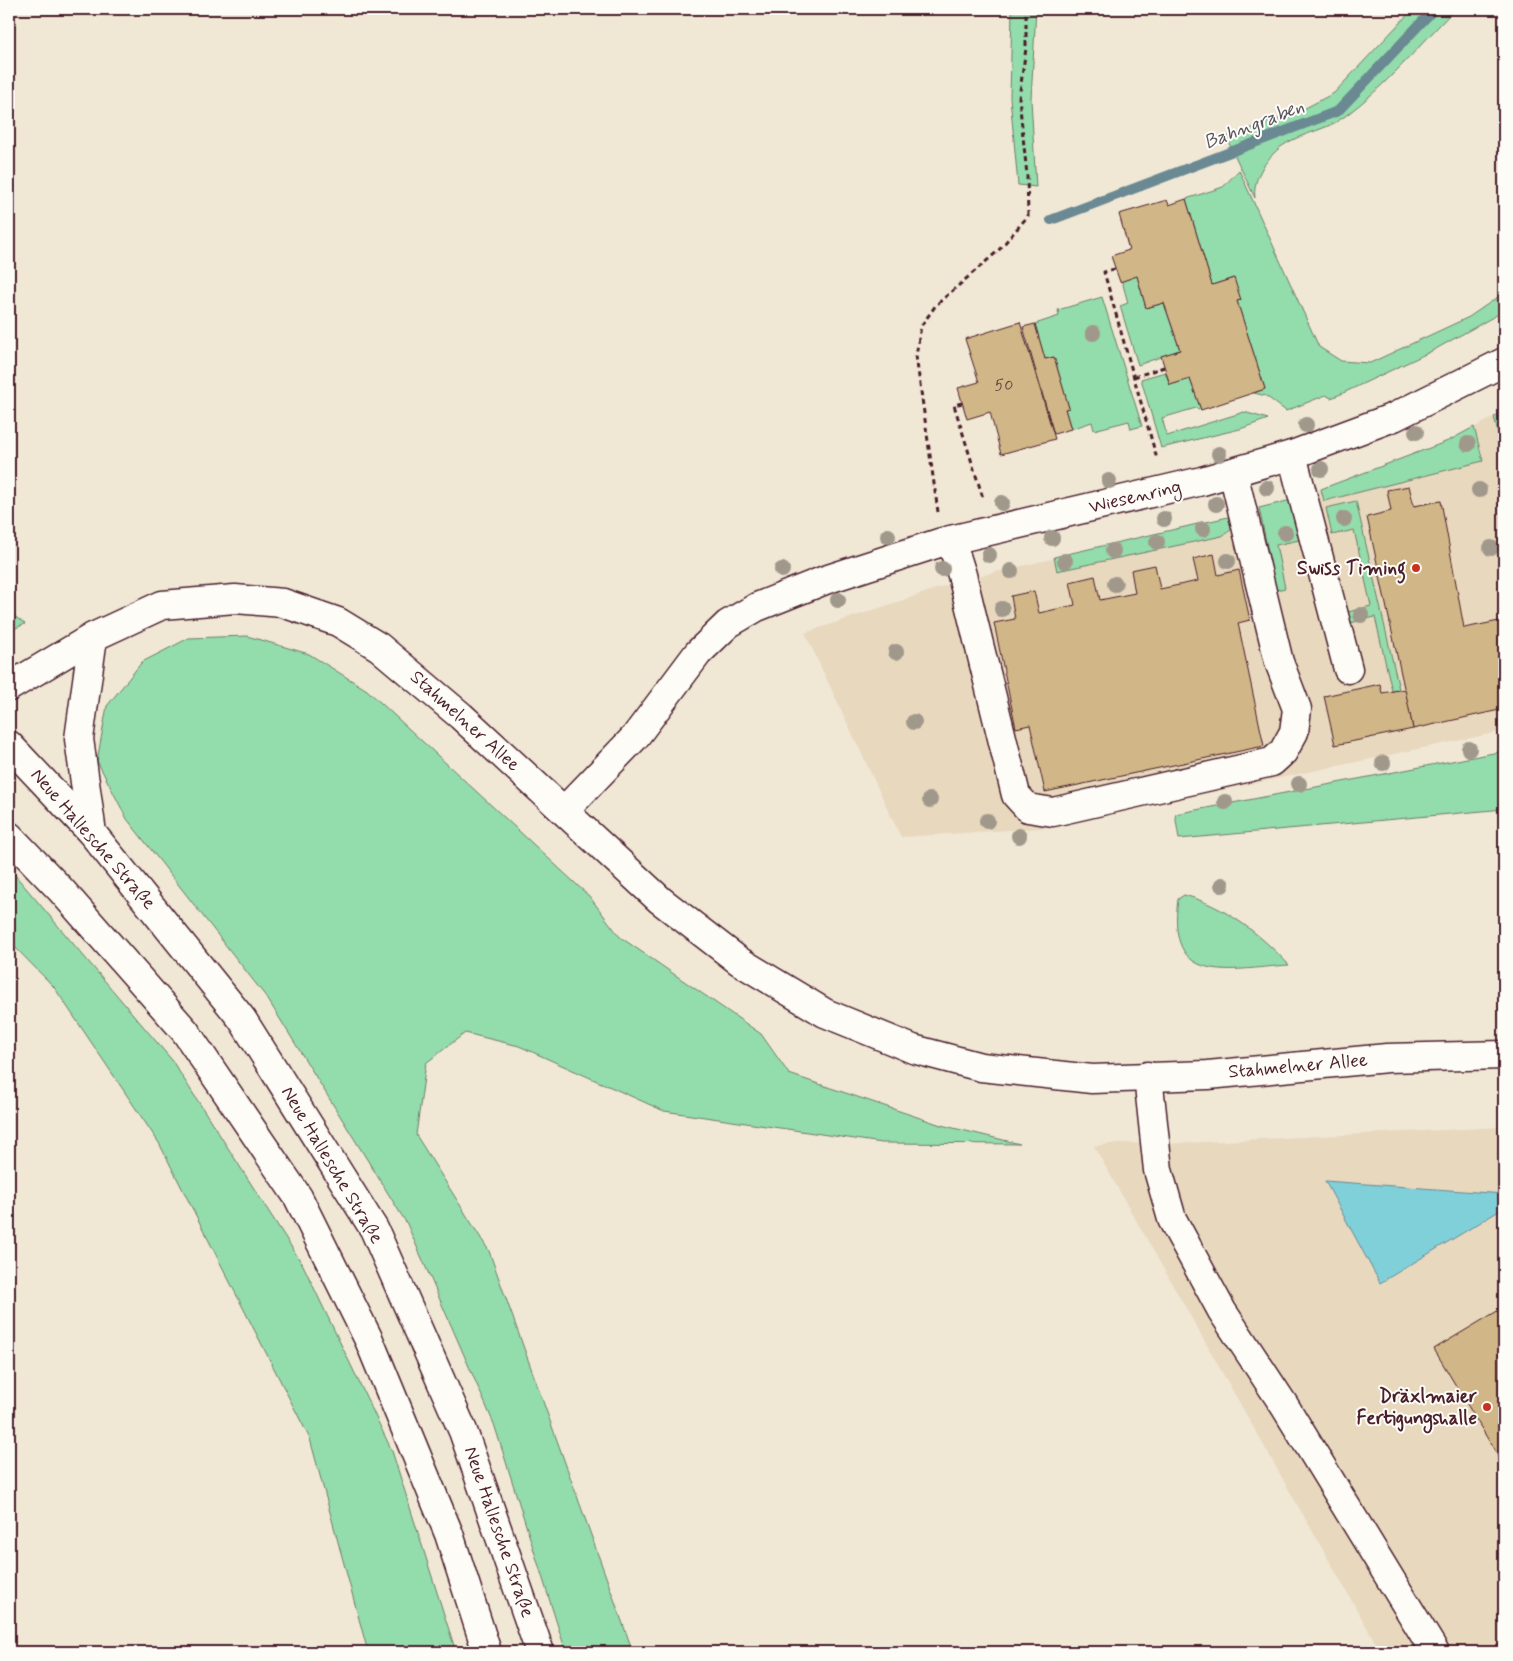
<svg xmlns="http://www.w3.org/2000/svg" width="1513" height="1661" font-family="Mynerve,sans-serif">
<rect width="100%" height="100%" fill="#f0e7d5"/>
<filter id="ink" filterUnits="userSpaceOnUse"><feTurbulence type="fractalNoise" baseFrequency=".02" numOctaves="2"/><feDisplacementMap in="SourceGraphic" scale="10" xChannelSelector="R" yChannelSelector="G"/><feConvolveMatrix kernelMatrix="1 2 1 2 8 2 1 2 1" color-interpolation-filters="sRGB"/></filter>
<g filter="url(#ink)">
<g fill="#e7d8be">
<path d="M1504 412V731L1041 828 901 837 805 633 966 579 1200 525 1302 497 1448 441Z"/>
<path d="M1504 1127V1652H1381L1094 1146 1118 1143 1165 1144Z"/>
</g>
<g fill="#93dcab" stroke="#6e7e6b">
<path d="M1012 9H1036L1031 99 1036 187 1018 185 1010 97Z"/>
<path d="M1413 9H1455C1419 46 1385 87 1344 117 1323 133 1290 134 1273 154 1262 166 1253 181 1255 198L1226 137 1298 112 1334 93Z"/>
<path d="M1239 170 1319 347 1341 361 1370 363 1469 317 1504 293V311L1432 351 1341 394 1331 398 1326 395 1286 411 1266 396 1254 393 1265 389 1237 301 1233 278 1212 285 1186 199 1223 187Z"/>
<path d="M1137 276 1146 308 1164 303 1180 350 1138 365 1120 306 1128 303 1122 281Z"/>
<path d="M1102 297 1142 426 1131 429 1129 421 1094 430 1092 422 1071 429 1065 409 1069 408 1054 357 1045 359 1035 324 1059 316 1058 310Z"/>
<path d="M1165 372 1170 385 1190 379 1201 410 1196 408 1162 418 1167 436 1244 412 1268 419 1240 429 1161 448 1141 379Z"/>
<path d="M1504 412V457L1494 417Z"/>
<path d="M1474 427 1483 461 1324 501 1321 489 1448 441Z"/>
<path d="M1291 500 1299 540 1276 545 1285 588 1276 590 1259 508Z"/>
<path d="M1356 501 1399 689 1392 691 1375 617 1350 623 1348 612 1371 606 1354 530 1332 535 1326 508Z"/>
<path d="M1228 517 1232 529 1222 536 1057 571 1054 557Z"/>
<path d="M9 612 25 624 9 631Z"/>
<path d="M247 636 309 654 367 690 589 896 620 937 761 1034 789 1074 941 1125 1020 1144 882 1143 664 1111 519 1046 465 1033 426 1063 416 1135 489 1251 633 1652H566L494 1424 407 1224 267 998 127 819 97 761 107 706 142 662 189 638Z"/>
<path d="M1504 751V809L1179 839 1175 814Z"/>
<path d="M9 868 171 1059 303 1265 392 1451 456 1652H368L310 1439 159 1143 54 987 9 941Z"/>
<path d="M1184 895C1225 906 1260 934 1289 965 1229 969 1166 988 1178 899Z"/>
</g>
<path fill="#80d0d9" stroke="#6a8993" d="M1325 1181 1504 1194V1208L1380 1283Z"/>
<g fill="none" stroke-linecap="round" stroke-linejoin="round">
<path stroke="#6a8993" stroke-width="10" d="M1051 220 1338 111 1434 9"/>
</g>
<g fill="#d1b687" stroke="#4a1f2b">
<path d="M1186 199 1212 285 1234 278 1241 300 1237 301 1265 389 1201 410 1190 379 1170 385 1161 356 1180 350 1164 303 1146 308 1137 276 1120 282 1111 256 1129 250 1119 214 1167 200 1169 205Z"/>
<path d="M1020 322 1055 439 1001 454 990 412 967 419 958 388 979 382 965 339Z"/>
<path d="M1035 324 1045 359 1054 357 1069 408 1065 409 1071 429 1054 434 1023 327Z"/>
<path d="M1409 486 1414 506 1441 501 1464 628 1504 620V709L1413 729 1367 517 1391 511 1387 490Z"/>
<path d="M1214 554 1218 575 1239 570 1250 620 1238 623 1264 746 1045 792 1030 725 1016 728 994 623 1015 619 1011 596 1034 591 1039 613 1075 605 1070 582 1095 576 1100 600 1135 593 1131 570 1155 565 1160 589 1198 581 1193 559Z"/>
<path d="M1380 684 1382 693 1405 689 1413 729 1335 745 1324 696Z"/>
<path d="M1504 1307V1466L1434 1349Z"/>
</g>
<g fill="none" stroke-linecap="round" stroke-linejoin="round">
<g stroke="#4a1f2b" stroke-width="31">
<g id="minor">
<path d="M1292 455 1348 669"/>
<path d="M951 540 962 575 1016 795 1028 808 1053 812 1272 762 1283 752 1294 732 1297 709 1279 662 1233 472"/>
<path d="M9 687 93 637 162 605 235 599 283 603 338 622 379 647 461 716 660 900 739 961 825 1013 913 1049 981 1067 1092 1079 1208 1075 1387 1058 1504 1055"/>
<path d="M564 811 635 737 698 653 728 624 757 607 825 580 942 542 1202 481 1292 455 1394 417 1504 362"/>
<path d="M92 833 79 739 93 637"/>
<path d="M1148 1076 1158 1170 1172 1219 1222 1311 1284 1405 1435 1652"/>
</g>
</g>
<g stroke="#4a1f2b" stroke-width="31">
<g id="major">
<path d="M9 745 92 833 242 1019 374 1229 463 1431 540 1652"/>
<path d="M9 836 61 890 185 1031 298 1197 369 1340 449 1534 487 1652"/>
</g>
</g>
<g stroke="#4a1f2b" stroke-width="3" stroke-dasharray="5 4" stroke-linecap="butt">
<path d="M1115 269 1104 272 1157 459"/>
<path d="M1134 377 1164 367"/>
<path d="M962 403 954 405 983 498"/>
<path d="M938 512 916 356 921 326 936 305 998 251 1028 216 1027 175 1019 98 1026 48V9"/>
</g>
<use href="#minor" stroke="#fdfcf7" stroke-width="28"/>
<use href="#major" stroke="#fdfcf7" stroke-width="28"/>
</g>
<g fill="#a1988c">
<circle cx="1093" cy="333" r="8"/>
<circle cx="1306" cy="425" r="8"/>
<circle cx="1416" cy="432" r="8"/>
<circle cx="1468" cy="444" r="8"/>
<circle cx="1219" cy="454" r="8"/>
<circle cx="1321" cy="469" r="8"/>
<circle cx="1109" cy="481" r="8"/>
<circle cx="1267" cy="488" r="8"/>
<circle cx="1479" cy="490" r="8"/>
<circle cx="1002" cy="503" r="8"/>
<circle cx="1216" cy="504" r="8"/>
<circle cx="1164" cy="519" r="8"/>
<circle cx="1344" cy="519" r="8"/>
<circle cx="1203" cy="529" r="8"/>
<circle cx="1285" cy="533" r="8"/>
<circle cx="888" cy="536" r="8"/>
<circle cx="1052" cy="538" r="8"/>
<circle cx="1157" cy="542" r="8"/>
<circle cx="1491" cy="548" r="8"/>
<circle cx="1113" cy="551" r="8"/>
<circle cx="989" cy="555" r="8"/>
<circle cx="1065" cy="561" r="8"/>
<circle cx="1228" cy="561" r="8"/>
<circle cx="942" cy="569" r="8"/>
<circle cx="782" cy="570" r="8"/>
<circle cx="1011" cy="571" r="8"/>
<circle cx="1115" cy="584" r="8"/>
<circle cx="838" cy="600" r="8"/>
<circle cx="1002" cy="609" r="8"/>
<circle cx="1361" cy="615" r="8"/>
<circle cx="896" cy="652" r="8"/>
<circle cx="914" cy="722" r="8"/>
<circle cx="1469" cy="749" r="8"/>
<circle cx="1383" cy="763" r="8"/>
<circle cx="1299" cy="784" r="8"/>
<circle cx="930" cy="800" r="8"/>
<circle cx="1225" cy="802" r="8"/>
<circle cx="987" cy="821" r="8"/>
<circle cx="1019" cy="836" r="8"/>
<circle cx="1222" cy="885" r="8"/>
</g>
</g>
<g fill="#c8321e" stroke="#fdfcf7" stroke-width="2">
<circle cx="1416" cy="568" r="5"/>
<circle cx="1487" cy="1407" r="5"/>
</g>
<g text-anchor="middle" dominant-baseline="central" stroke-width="4" stroke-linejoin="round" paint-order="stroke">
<g font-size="16" fill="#6c4542">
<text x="1004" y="385">50</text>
</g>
<g font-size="19" fill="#4a1f2b" stroke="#fdfcf7">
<text transform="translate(1135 497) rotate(-13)">Wiesenring</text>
<text transform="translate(465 721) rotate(42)">Stahmelner Allee</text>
<text transform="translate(93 839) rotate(49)">Neue Hallesche Straße</text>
<text transform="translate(1298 1066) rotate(-5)">Stahmelner Allee</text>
<text transform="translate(332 1165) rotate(59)">Neue Hallesche Straße</text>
<text transform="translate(499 1532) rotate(71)">Neue Hallesche Straße</text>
</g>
<g font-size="19" font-weight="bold" fill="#4a1f2b" stroke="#fdfcf7" text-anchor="end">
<text x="1406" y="568">Swiss Timing</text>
<text x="1477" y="1396">Dräxlmaier<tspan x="1477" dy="22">Fertigungshalle</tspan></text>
</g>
<g font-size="20" font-style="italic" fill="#5a545f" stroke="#fdfcf7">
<text transform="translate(1254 125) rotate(-21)">Bahngraben</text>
</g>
</g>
<rect width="1513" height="1661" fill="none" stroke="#fdfcf7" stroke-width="30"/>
<rect x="15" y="15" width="1483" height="1631" fill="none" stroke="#4a1f2b" stroke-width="2" filter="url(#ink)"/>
</svg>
